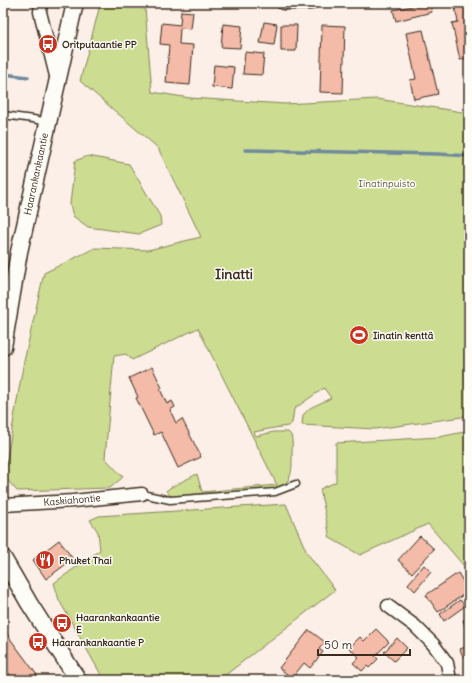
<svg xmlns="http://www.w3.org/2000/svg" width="472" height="683" font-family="Delius,sans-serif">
<rect width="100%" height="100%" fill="#fbefe7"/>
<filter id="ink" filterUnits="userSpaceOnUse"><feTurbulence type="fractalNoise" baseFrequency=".025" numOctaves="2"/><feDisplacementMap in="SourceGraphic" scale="8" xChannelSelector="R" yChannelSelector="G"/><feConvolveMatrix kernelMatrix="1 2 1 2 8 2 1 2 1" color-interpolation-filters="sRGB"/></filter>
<g filter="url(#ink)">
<g fill="#ccdd91" stroke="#848458">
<path d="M100 5 145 8 152 92 190 98 285 104 377 99 469 113V415L462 417 375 429 302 425 303 415 310 408 331 398 324 388 294 409 292 423 288 426 274 428 254 432 256 436 274 432H288L291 435C293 441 292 448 292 454 292 471 293 484 274 489L174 497 171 496 166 491 171 487 197 474 202 492 277 485 198 328 132 360 126 354 114 356 105 458 123 477 110 488 17 491 4 476 23 366 44 273 95 248 148 250 201 237 158 148 80 81Z"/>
<path d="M88 156 129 164 160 216 161 225 139 234 88 227 73 216 70 204 75 161Z"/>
<path d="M469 431V572L428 524 360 555 330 538 320 489 336 482V443L439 437Z"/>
<path d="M286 504 307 553 335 590 219 680H104L59 600 54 583 100 550 98 532 90 520 99 516Z"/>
</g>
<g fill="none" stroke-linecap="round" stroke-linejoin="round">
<g stroke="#6f899c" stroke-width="3.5">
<path d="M3 74 28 77"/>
<path d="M245 150 438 154 469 156"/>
</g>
</g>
<g fill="#f3bba8" stroke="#3b2a1e">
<path d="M426 3H430L432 12 396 21 393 10Z"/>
<path d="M454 3H469V58L460 60 452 23 458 22Z"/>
<path d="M181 11 193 12 191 29 180 28 179 44 193 45 190 85 166 83 169 45 160 44 162 23 180 25Z"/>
<path d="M264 22 277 24 274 45 260 43Z"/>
<path d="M223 24 242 26 240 48 221 47Z"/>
<path d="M281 25H297L296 51H281Z"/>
<path d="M322 25 345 26 343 93 320 92Z"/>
<path d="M423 30 438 94 414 99 410 80 416 79 406 33Z"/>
<path d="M245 52 264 54 262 75 243 74Z"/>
<path d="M214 65 234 67 232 89 212 87Z"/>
<path d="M152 367 162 388 160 389 167 404 172 401 175 407 170 410 176 423 182 419 201 457 178 468 161 432 154 435 136 398 138 397 129 378Z"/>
<path d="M420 536 434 549 412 573 398 560Z"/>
<path d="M59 540 73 559 46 579 33 560Z"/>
<path d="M424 565 431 572 415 591 408 584Z"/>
<path d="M458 573 469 591 438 612 426 595Z"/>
<path d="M460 600 465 606 444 621 440 614Z"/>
<path d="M469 619V638L463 620Z"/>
<path d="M3 629 37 675 29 680H22L19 677 14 680 3 665V664L8 660 3 653Z"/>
<path d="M376 629 389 642 375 656 378 659 369 668 367 666 362 671 353 663 359 657 349 648 360 637 364 641Z"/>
<path d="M309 630 325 642 319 649 323 652 310 668 304 663 292 678 279 668Z"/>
<path d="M397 638 407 648 394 661 384 652Z"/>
<path d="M469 646V655L463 657 460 649Z"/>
<path d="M415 678V680H387V679Z"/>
</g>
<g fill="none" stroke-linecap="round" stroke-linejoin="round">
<g stroke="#3b2a1e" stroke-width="9">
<g id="lane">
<path d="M3 115 33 119 48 122"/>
<path d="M142 494 170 500 275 492 296 484"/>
</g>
</g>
<g stroke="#3b2a1e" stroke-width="15">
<g id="street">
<path d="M41 3 40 12 57 80"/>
<path d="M283 3H311"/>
<path d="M3 505 73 501 142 494"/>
<path d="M388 606 415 626 433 644 447 663 450 680"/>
</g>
</g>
<g stroke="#3b2a1e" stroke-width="19">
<g id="secondary">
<path d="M3 347 19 252 75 3"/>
<path d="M3 558 29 603 78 680"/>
</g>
</g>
<use href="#lane" stroke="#fdfcf7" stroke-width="6"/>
<use href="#street" stroke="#fdfcf7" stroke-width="12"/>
<use href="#secondary" stroke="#fdfcf7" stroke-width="16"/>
</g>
</g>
<defs>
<g id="bus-disc" transform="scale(1)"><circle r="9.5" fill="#c8321e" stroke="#fdfcf7"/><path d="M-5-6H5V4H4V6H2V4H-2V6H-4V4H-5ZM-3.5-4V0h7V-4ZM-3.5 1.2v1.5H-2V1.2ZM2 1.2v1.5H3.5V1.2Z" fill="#fff"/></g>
<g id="stadium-disc" transform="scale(1)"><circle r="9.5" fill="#c8321e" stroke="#fdfcf7"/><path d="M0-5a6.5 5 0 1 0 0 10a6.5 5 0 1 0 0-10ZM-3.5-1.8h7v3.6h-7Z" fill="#fff"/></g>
<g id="restaurant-disc" transform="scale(1)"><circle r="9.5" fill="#c8321e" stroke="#fdfcf7"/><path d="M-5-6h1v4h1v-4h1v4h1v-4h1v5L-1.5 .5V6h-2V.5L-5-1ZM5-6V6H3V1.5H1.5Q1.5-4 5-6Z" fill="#fff"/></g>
</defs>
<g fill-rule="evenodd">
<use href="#bus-disc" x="48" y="44"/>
<use href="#stadium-disc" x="359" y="335"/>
<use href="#restaurant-disc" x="45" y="560"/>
<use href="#bus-disc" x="62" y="623"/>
<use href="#bus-disc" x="38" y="642"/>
</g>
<g text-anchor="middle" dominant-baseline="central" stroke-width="3" stroke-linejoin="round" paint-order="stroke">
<g font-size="10" font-weight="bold" fill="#3b2a1e" stroke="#fdfcf7" text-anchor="start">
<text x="62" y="44">Oritputaantie PP</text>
<text x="373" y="335">Iinatin kenttä</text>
<text x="59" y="560">Phuket Thai</text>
<text x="76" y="617">Haarankankaantie<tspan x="76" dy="12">E</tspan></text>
<text x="52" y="642">Haarankankaantie P</text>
</g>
<g font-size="10" fill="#3b2a1e" stroke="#fdfcf7">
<text transform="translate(36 174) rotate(-78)">Haarankankaantie</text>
<text transform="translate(72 500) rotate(-5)">Kaskiahontie</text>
</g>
<g font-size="10" fill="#5f573b" stroke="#fdfcf7">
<text x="387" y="183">Iinatinpuisto</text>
</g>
<g font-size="14" font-weight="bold" fill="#3b2a1e" stroke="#fdfcf7">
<text x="234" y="274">Iinatti</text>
</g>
</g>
<rect width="472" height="683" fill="none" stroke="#fdfcf7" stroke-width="16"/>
<rect x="8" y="8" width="456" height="667" fill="none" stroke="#3b2a1e" stroke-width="1.5" filter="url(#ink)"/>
<path d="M318 649v6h92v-6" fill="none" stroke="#3b2a1e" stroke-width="2"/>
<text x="324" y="649" font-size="12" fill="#3b2a1e" stroke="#fdfcf7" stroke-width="3" paint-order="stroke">50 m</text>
</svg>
